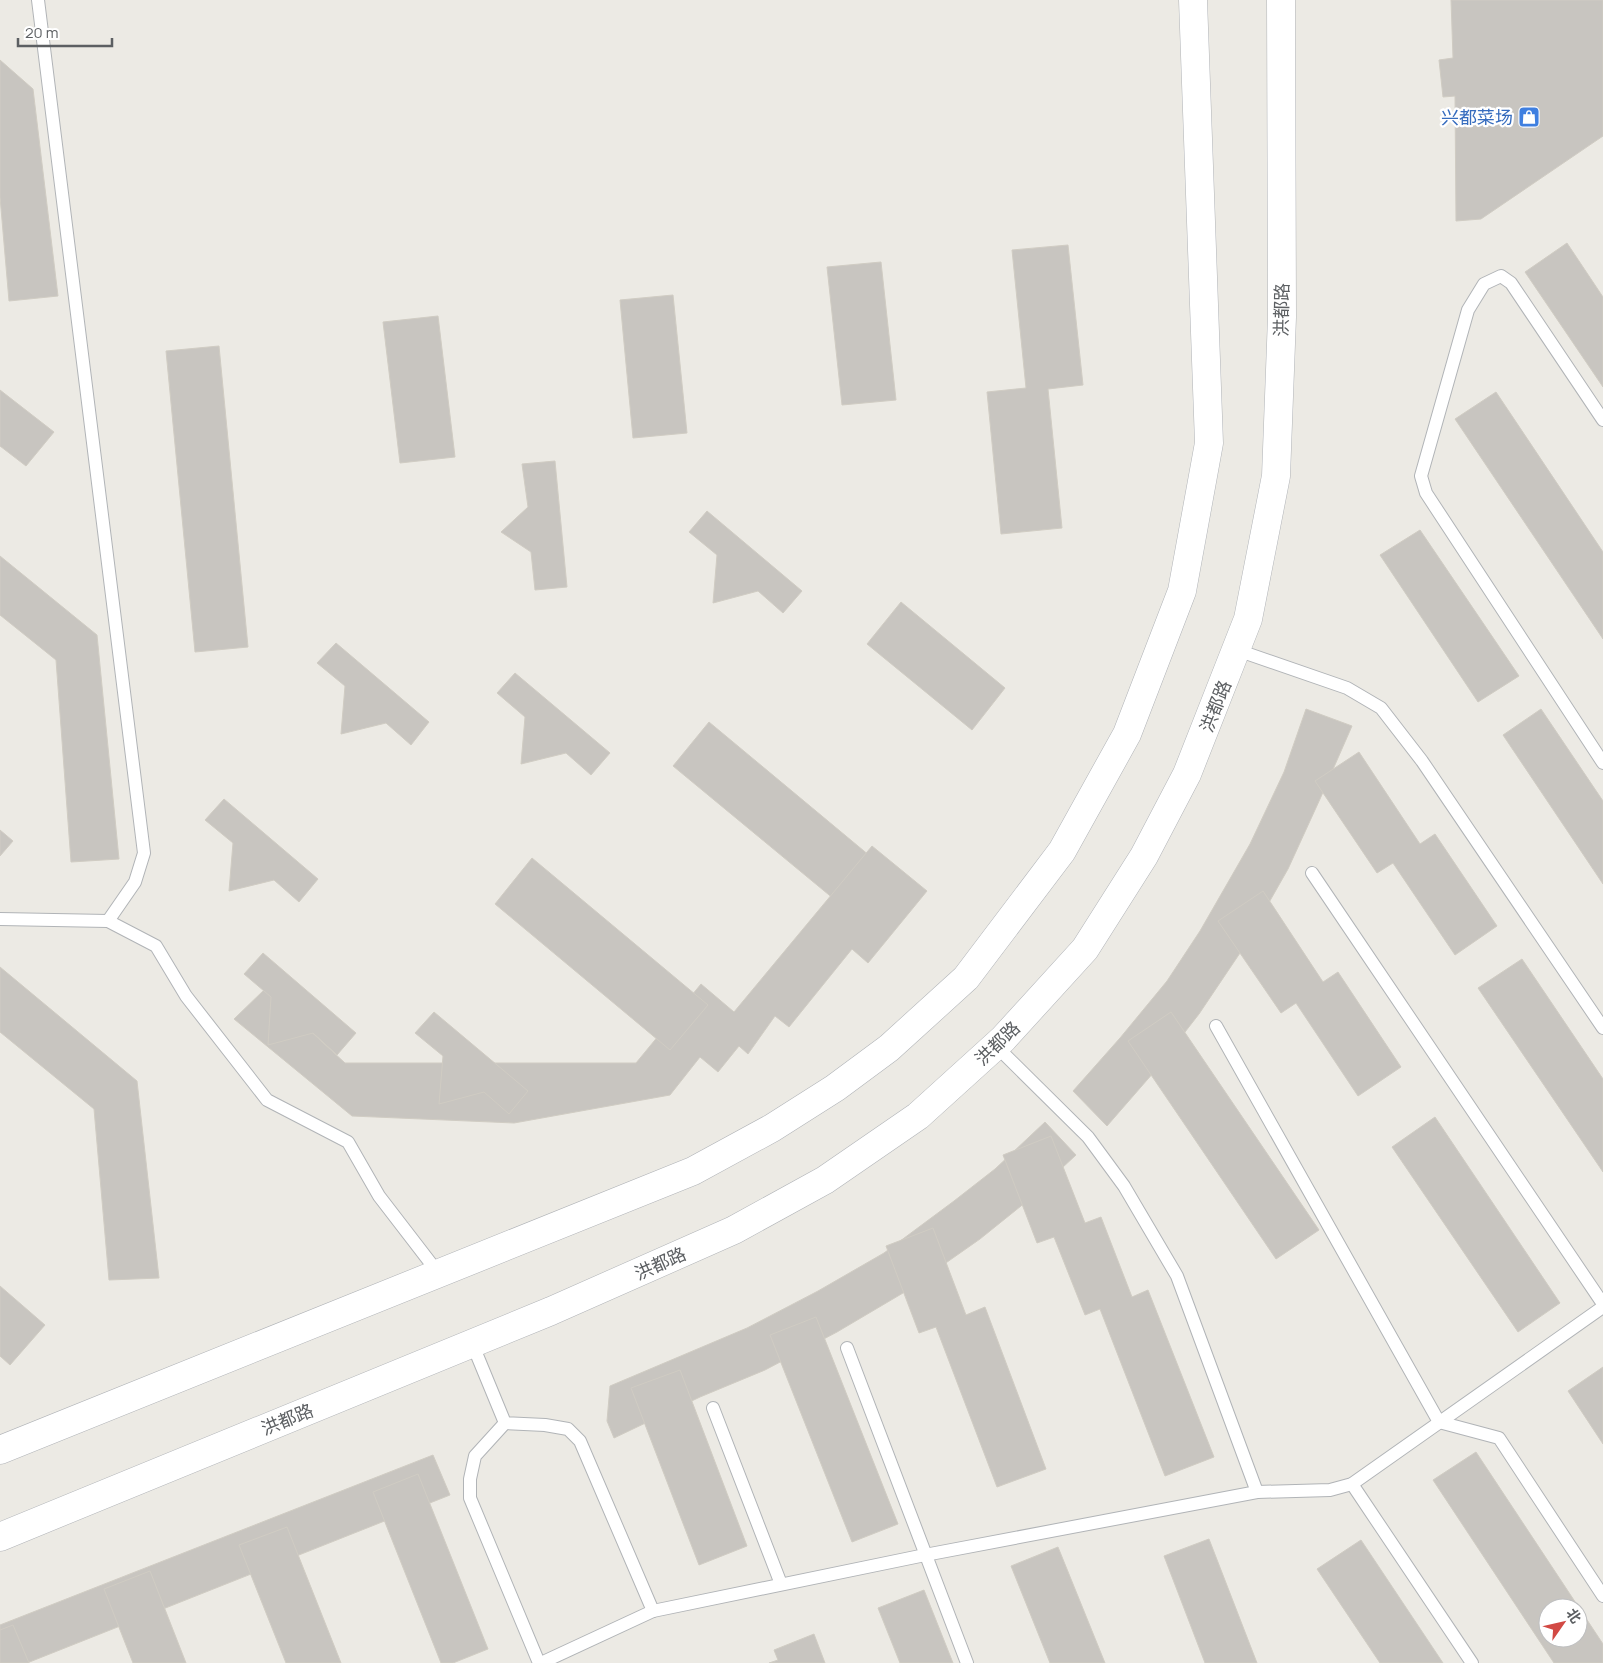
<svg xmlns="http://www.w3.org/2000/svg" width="1603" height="1663" font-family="Manrope,'Noto Sans SC',sans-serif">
<rect width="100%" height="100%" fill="#eceae4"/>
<g fill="#c8c5c0" stroke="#d0ccc3" fill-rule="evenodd">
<path d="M1451 0H1603V136L1481 219 1456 221 1455 96 1443 97 1439 60 1453 58Z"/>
<path d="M0 60 33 89 58 296 9 301 0 197Z"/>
<path d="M1567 243 1603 297V387L1525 272Z"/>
<path d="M1068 245 1083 385 1048 389 1062 528 1001 534 987 392 1026 388 1012 250Z"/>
<path d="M881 262 896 400 842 405 827 267Z"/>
<path d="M673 295 687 433 633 438 620 300Z"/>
<path d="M438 316 455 457 400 463 383 322Z"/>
<path d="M219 346 248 647 195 652 166 351Z"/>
<path d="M0 390 54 432 26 466 0 446Z"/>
<path d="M1496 392 1603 552V639L1455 419Z"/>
<path d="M555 461 567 587 535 590 531 552 501 532 528 507 522 464Z"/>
<path d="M707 511 802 591 783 613 758 591 713 603 717 555 689 532Z"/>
<path d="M1420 530 1519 676 1478 702 1380 555Z"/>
<path d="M0 556 97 635 119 859 71 862 56 660 0 615Z"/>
<path d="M901 602 1005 688 972 730 867 644Z"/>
<path d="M336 643 429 722 411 745 386 723 341 734 345 686 317 663Z"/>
<path d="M515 673 610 753 591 775 566 753 521 764 525 717 497 693Z"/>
<path d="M1306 709 1352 726 1320 799 1288 869 1242 950 1199 1014 1154 1072 1107 1126 1073 1091 1120 1038 1167 981 1200 931 1250 844 1284 772Z"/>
<path d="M1541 709 1603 801V884L1503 735Z"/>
<path d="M709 722 882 866 846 909 673 766Z"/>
<path d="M1359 752 1420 844 1435 834 1497 926 1455 955 1393 863 1377 873 1315 781Z"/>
<path d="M224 799 318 879 299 902 274 880 229 891 233 843 205 820Z"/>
<path d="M0 830 13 841 0 856Z"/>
<path d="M872 846 927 891 868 963 852 949 789 1027 775 1016 748 1054 739 1046 718 1072 700 1057 670 1095 514 1123 352 1116 234 1019 265 989 345 1063H636L701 984 734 1012Z"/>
<path d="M532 858 708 1005 670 1050 495 904Z"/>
<path d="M1263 891 1323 982 1338 972 1401 1067 1358 1096 1296 1003 1281 1013 1218 921Z"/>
<path d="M263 953 356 1033 337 1055 313 1033 268 1045 271 997 244 974Z"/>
<path d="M1522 959 1603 1079V1172L1478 988Z"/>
<path d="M0 967 137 1081 159 1278 109 1280 94 1109 0 1032Z"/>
<path d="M434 1012 528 1091 509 1114 484 1092 439 1104 443 1056 415 1033Z"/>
<path d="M1171 1012 1319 1230 1276 1259 1128 1041Z"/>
<path d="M1435 1117 1560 1303 1518 1332 1392 1147Z"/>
<path d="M1045 1122 1076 1155 1021 1206 980 1239 903 1293 837 1332 765 1370 700 1397 614 1438 607 1421 610 1386 747 1328 818 1291 884 1253 954 1201 995 1169Z"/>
<path d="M1051 1136 1085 1223 1101 1217 1132 1297 1148 1290 1214 1457 1165 1476 1100 1309 1085 1315 1054 1237 1037 1243 1003 1155Z"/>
<path d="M933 1228 966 1315 985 1307 1046 1469 997 1487 936 1327 919 1333 886 1246Z"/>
<path d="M0 1286 45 1325 10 1365 0 1356Z"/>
<path d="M816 1317 898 1524 852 1542 770 1335Z"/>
<path d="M1603 1367V1444L1568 1391Z"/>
<path d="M680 1370 747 1546 699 1565 631 1388Z"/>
<path d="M1476 1452 1603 1644V1663H1554L1433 1480ZM1548 1608H1578V1638H1548Z"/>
<path d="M433 1455 450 1495 27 1663H0V1625Z"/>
<path d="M418 1474 488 1649 453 1663H441L373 1492Z"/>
<path d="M287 1527 341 1663H286L239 1545Z"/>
<path d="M1209 1539 1257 1663H1205L1164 1556Z"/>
<path d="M1361 1540 1443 1663H1380L1317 1569Z"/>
<path d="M1058 1547 1105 1663H1050L1011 1566Z"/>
<path d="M150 1571 186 1663H133L104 1589Z"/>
<path d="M924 1590 953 1663H900L878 1608Z"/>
<path d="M13 1625 29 1663H0V1630Z"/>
<path d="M814 1634 825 1663H769L778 1660 774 1650Z"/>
</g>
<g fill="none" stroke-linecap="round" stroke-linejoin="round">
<g stroke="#b1b4b7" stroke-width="14">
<g id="lane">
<path d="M38 0 144 853 135 882 108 921"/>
<path d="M1603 420 1511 283 1501 276 1484 284 1468 310 1421 476 1426 493 1603 763"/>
<path d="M1237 650 1347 688 1381 708 1422 761 1603 1028"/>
<path d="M1312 873 1603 1304"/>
<path d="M0 919 108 921 156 946 186 996 267 1100 348 1142 379 1196 439 1274"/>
<path d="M1216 1026 1439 1422 1499 1438 1603 1596"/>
<path d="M996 1046 1088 1137 1124 1186 1177 1276 1257 1492"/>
<path d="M472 1343 505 1423 545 1425 568 1429 580 1441 653 1611"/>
<path d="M847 1348 967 1663"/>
<path d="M713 1408 781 1584"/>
<path d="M505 1423 475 1456 470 1479V1498L539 1663"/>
<path d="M1352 1484 1472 1663"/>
<path d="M541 1663 653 1611 925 1555 1257 1492 1330 1490 1352 1484 1603 1307"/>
</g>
</g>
<g stroke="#b0b3b7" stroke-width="29">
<g id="secondary">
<path d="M0 1450 693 1171 772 1128 835 1088 889 1048 966 978 1062 851 1127 734 1182 591 1209 443 1193 0"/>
<path d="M0 1537 551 1311 734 1230 825 1180 918 1116 1003 1039 1085 949 1144 856 1187 774 1248 619 1276 476 1282 317 1281 0"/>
</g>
</g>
<use href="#lane" stroke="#fff" stroke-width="12"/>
<use href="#secondary" stroke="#fff" stroke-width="28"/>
</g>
<defs>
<g id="shop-square" transform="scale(1.125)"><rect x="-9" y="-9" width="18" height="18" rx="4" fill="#3f7fe0" stroke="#fff"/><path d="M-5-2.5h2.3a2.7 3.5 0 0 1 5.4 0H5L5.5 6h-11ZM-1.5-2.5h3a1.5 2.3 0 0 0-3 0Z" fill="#fff"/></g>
</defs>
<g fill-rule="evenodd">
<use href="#shop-square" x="1529" y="117"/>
</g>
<g text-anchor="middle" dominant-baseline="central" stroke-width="4.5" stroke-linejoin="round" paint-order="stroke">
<g font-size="18" fill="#366cbe" stroke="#fff" text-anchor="end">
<text x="1513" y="117">兴都菜场</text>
</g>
<g font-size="18" fill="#5c5f62" stroke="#fff">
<text transform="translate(1281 310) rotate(-89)">洪都路</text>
<text transform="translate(1215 706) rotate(-68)">洪都路</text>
<text transform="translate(997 1043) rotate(-44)">洪都路</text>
<text transform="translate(660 1263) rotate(-24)">洪都路</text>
<text transform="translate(287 1419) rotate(-22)">洪都路</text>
</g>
</g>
<g transform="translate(1563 1623) rotate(56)"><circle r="24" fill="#ffffff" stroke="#bebfc0"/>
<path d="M0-4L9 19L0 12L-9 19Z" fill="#d24944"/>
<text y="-8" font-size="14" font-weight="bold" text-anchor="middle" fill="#5c5f62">北</text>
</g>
<path d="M18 38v8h94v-8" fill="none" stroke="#5c5f62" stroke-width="2.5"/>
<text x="25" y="38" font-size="15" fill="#5c5f62" stroke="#ffffff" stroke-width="4" paint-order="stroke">20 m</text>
</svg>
